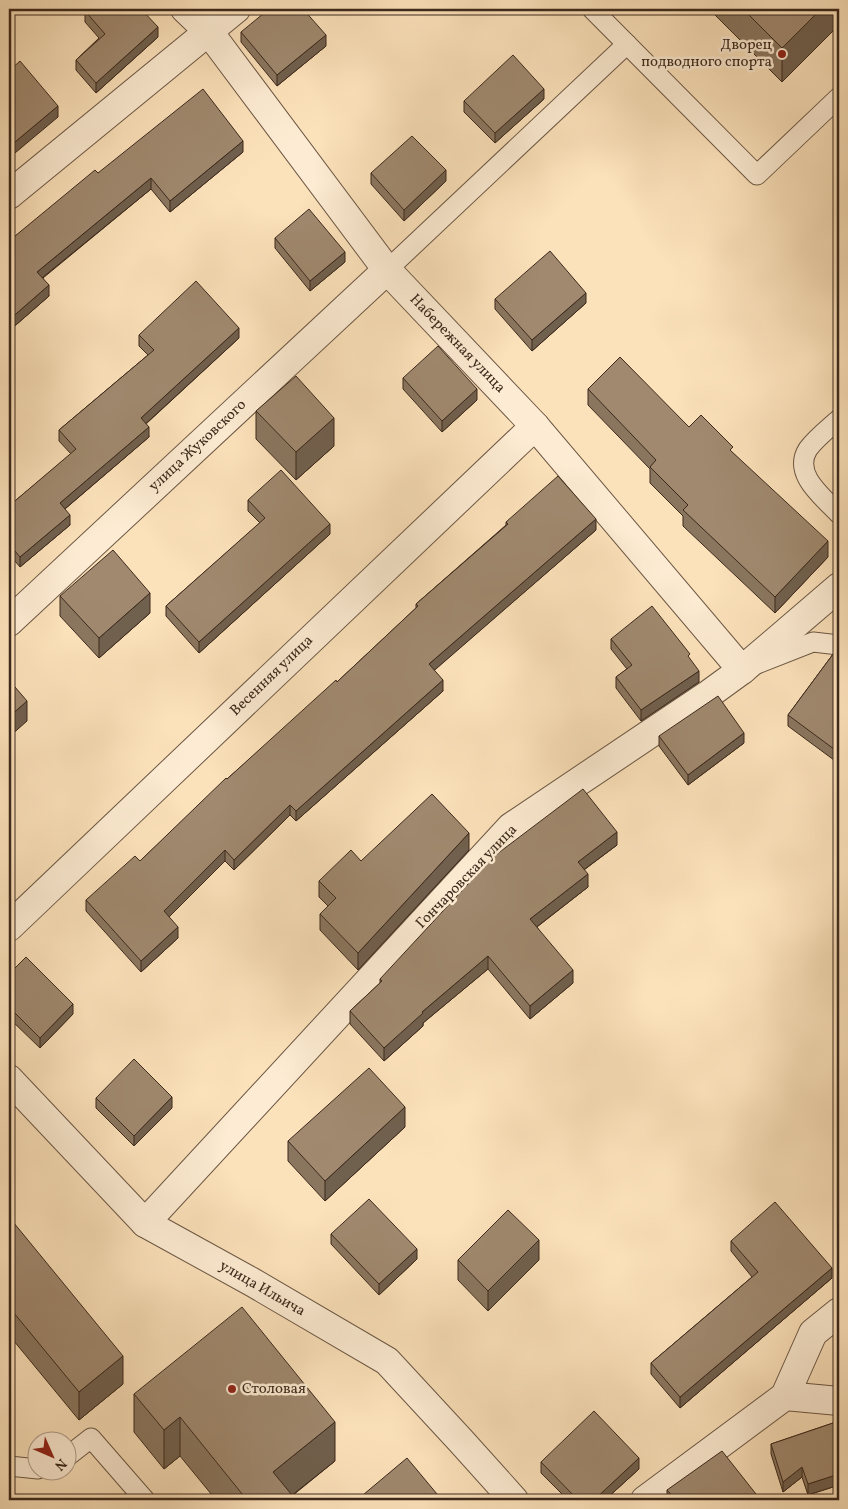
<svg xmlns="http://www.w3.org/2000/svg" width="848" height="1509" font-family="Vollkorn,serif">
<rect width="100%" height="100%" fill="#fce2bb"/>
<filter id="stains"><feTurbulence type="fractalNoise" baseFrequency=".004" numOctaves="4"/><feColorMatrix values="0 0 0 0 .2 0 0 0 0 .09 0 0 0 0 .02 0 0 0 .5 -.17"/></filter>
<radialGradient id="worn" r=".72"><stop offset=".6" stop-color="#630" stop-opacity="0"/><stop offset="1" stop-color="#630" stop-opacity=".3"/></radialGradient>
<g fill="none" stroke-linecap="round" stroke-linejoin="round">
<g stroke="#6c5744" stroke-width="21">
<g id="service">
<path d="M592 9 757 175 839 97"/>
<path d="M387 270 627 44"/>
<path d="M839 419C829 428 816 438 808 449 792 474 823 497 839 514"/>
<path d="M757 664 813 642 839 645"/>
<path d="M68 1456 91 1438 145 1500"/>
<path d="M9 1466 38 1469"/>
</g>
</g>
<g stroke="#6c5744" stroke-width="30">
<g id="minor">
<path d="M185 9 209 32 387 270 535 426 742 670"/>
<path d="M9 195 236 9"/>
<path d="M9 622 387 270"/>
<path d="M9 927 535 426"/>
<path d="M9 1079 145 1223 252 1282 387 1361 461 1441 514 1500"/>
<path d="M145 1223 511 827 709 694 742 670 839 587"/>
<path d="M785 1396 839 1401"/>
<path d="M645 1500 785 1396 813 1333 839 1312"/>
</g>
</g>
<use href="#service" stroke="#fdecd3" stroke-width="19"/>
<use href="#minor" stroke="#fdecd3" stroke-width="28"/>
</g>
<g fill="#8a765f" stroke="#3c291c">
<path d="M709 9H839V25L782 82Z"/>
<path d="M85 11 158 37 96 93 76 70V60L99 38 85 22Z"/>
<path d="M241 32 326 46 277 86 241 42Z"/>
<path d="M544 99 495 143 464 112V101Z"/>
<path d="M243 152 170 212 151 189 43 278 49 296 9 331V241L98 173Z"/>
<path d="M371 173 446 181 404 221 371 184Z"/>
<path d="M275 238 345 262 310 291 275 248Z"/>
<path d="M495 299 586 303 532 351 495 309Z"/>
<path d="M139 335 239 338 146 424 149 437 65 509 70 525 20 567 9 554V506L71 454 59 441V430L148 355 139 346Z"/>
<path d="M403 378 477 400 442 432 403 389Z"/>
<path d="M588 389 689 427 733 453 828 557 775 613 683 526V516L650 483V469L588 405Z"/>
<path d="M256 411 334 446 296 480 256 439Z"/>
<path d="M839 435V480L838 478V437Z"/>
<path d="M248 500 330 534 199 653 166 616V606L260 523 248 511Z"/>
<path d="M506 522 596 530 434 670 443 691 296 821 290 815 234 870 225 861 169 917 178 938 141 972 86 911V900L140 861 227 779 337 682 416 608V604L506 525Z"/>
<path d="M60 596 150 613 99 658 60 616Z"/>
<path d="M611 639 690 659 699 682 641 721 616 688V677L627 669 611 649Z"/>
<path d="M839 646V761L838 763 788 726V715Z"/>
<path d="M659 736 744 743 688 785 659 746Z"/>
<path d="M617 845 584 870 588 887 537 927 573 983 530 1019 488 969 423 1023V1026L384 1061 350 1024V1011L380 983V979Z"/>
<path d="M469 850 358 970 320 930V914L328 906 319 897V881L361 861Z"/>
<path d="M9 974 73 1014 40 1048 9 1018Z"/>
<path d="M96 1098 172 1108 134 1146 96 1108Z"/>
<path d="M405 1127 325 1201 288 1161V1141Z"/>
<path d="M9 1217 123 1384 79 1420 9 1335Z"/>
<path d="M331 1234 417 1259 379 1295 331 1244Z"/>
<path d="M731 1241 832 1278 680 1408 651 1374V1363L752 1277 731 1251Z"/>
<path d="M458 1260H539L488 1311 458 1280Z"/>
<path d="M134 1394 335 1461 292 1496 296 1500H216L180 1456 164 1469 134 1432Z"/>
<path d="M839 1421V1485L808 1495 802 1477 783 1492 771 1454V1444Z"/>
<path d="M541 1462 639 1469 605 1500H568L541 1473Z"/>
<path d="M667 1490 756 1500H667Z"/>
</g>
<g fill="#70604e" stroke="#3c291c">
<path d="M821 9H839V25L782 82V48Z"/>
<path d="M158 27V37L96 93V83Z"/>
<path d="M326 35V46L277 86V75Z"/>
<path d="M544 89V99L495 143V133Z"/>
<path d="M58 106V117L9 158V147Z"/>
<path d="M243 141V152L170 212V201Z"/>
<path d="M446 170V181L404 221V210Z"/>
<path d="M151 178V189L37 282V272Z"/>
<path d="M345 252V262L310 291V281Z"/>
<path d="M49 285V296L9 331V320Z"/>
<path d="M586 293V303L532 351V340Z"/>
<path d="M239 328V338L141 428V418Z"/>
<path d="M477 389V400L442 432V421Z"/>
<path d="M334 418V446L296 480V452Z"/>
<path d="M149 427V437L60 513V503Z"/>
<path d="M70 515V525L20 567V557Z"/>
<path d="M596 519V530L429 675V664Z"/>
<path d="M330 524V534L199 653V642Z"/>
<path d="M828 541V557L775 613V597Z"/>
<path d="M150 593V613L99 658V638Z"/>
<path d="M699 671V682L641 721V710Z"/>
<path d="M443 680V691L296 821V811Z"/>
<path d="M27 701V721L9 737V717Z"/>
<path d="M744 733V743L688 785V775Z"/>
<path d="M839 750V761L838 763V752Z"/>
<path d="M290 805V815L234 870V860Z"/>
<path d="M617 832V845L578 874V862Z"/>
<path d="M469 833V850L358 970V953Z"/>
<path d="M225 850V861L164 922V911Z"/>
<path d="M588 874V887L530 932V919Z"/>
<path d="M178 927V938L141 972V961Z"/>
<path d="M488 956V969L423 1023V1026L384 1061V1048L422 1012Z"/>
<path d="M573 970V983L530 1019V1006Z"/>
<path d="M73 1004V1014L40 1048V1038Z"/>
<path d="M172 1097V1108L134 1146V1136Z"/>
<path d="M405 1107V1127L325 1201V1181Z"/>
<path d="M539 1240V1260L488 1311V1291Z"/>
<path d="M417 1249V1259L379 1295V1284Z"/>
<path d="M832 1268V1278L680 1408V1397Z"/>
<path d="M123 1356V1384L79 1420V1392Z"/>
<path d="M180 1417V1456L164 1469V1430Z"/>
<path d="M335 1422V1461L286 1500 273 1472Z"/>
<path d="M639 1458V1469L605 1500H594Z"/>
<path d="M802 1467V1477L783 1492V1482Z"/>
<path d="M839 1474V1485L808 1495V1484Z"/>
<path d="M756 1494V1500H748Z"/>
</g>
<g fill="#a0896f" stroke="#3c291c">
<path d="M87 9H141L158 27 96 83 76 60 105 34 85 11Z"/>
<path d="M269 9H303L326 35 277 75 241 32Z"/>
<path d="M743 9H821L782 48Z"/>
<path d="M513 55 544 89 495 133 464 101Z"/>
<path d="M20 61 58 106 9 147V71Z"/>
<path d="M203 89 243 141 170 201 151 178 37 272 49 285 9 320V241L95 170 98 173Z"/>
<path d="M412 136 446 170 404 210 371 173Z"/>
<path d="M309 209 345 252 310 281 275 238Z"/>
<path d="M550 251 586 293 532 340 495 299Z"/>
<path d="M196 281 239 328 141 418 149 427 60 503 70 515 20 557 9 544V506L76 449 59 430 154 350 139 335Z"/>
<path d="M438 346 477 389 442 421 403 378Z"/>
<path d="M620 357 689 427 701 415 733 447 730 450 828 541 775 597 683 510 688 505 650 467 656 460 588 389Z"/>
<path d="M296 376 334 418 296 452 256 411Z"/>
<path d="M281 470 330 524 199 642 166 606 265 518 248 500Z"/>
<path d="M558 476 596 519 429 664 443 680 296 811 290 805 234 860 225 850 164 911 178 927 141 961 86 900 135 856 140 861 226 778 227 779 336 680 337 682 418 606 416 604 508 524 506 522Z"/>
<path d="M113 550 150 593 99 638 60 596Z"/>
<path d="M652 606 690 654 688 656 699 671 641 710 616 677 632 665 611 639Z"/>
<path d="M839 646V750L838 752 788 715Z"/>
<path d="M9 680 27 701 9 717Z"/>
<path d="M718 696 744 733 688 775 659 736Z"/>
<path d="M583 789 617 832 578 862 588 874 530 919 573 970 530 1006 488 956 422 1012 423 1013 384 1048 350 1011 382 981 380 979 493 857Z"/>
<path d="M432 794 469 833 358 953 320 914 336 898 319 881 351 850 361 861Z"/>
<path d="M26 957 73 1004 40 1038 9 1007V974Z"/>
<path d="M134 1059 172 1097 134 1136 96 1098Z"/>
<path d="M369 1068 405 1107 325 1181 288 1141Z"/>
<path d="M369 1199 417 1249 379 1284 331 1234Z"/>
<path d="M775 1202 832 1268 680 1397 651 1363 758 1272 731 1241Z"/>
<path d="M508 1210 539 1240 488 1291 458 1260Z"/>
<path d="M9 1217 123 1356 79 1392 9 1307Z"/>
<path d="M242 1307 335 1422 273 1472 296 1500H247L180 1417 164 1430 134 1394Z"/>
<path d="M594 1411 639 1458 594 1500H578L541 1462Z"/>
<path d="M839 1421V1474L808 1484 802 1467 783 1482 771 1444Z"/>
<path d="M722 1451 756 1494 748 1500H676L667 1490Z"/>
<path d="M407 1458 442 1500H357Z"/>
</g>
<g fill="#8f2418" stroke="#fdecd3" stroke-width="2">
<circle cx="782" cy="54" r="5"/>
<circle cx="232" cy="1389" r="5"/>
</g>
<g text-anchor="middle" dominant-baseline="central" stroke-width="5" stroke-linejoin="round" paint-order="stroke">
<g font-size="15" fill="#3c291c" stroke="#fdecd3" text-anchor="end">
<text x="772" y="45">Дворец<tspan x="772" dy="17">подводного спорта</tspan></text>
<text x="242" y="1389" text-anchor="start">Столовая</text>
</g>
<g font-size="15" fill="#3c291c" stroke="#fdecd3">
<text transform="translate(457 344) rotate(46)">Набережная улица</text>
<text transform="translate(198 446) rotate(-43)">улица Жуковского</text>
<text transform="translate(272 676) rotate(-44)">Весенняя улица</text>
<text transform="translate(467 877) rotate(-46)">Гончаровская улица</text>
<text transform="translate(262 1289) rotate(30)">улица Ильича</text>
</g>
</g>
<rect width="848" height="1509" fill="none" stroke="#fce2bb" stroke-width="30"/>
<rect x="10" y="10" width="828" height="1489" fill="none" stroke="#3c291c" stroke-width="2.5"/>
<rect x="15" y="15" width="818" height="1479" fill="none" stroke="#3c291c"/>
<g transform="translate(52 1456) rotate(135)"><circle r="24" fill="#fdecd3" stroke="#b09e8a"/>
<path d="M0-4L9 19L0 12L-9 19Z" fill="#8f2418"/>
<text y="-8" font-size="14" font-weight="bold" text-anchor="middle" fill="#3c291c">N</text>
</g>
<rect width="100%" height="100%" filter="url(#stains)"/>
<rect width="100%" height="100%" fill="url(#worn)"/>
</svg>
